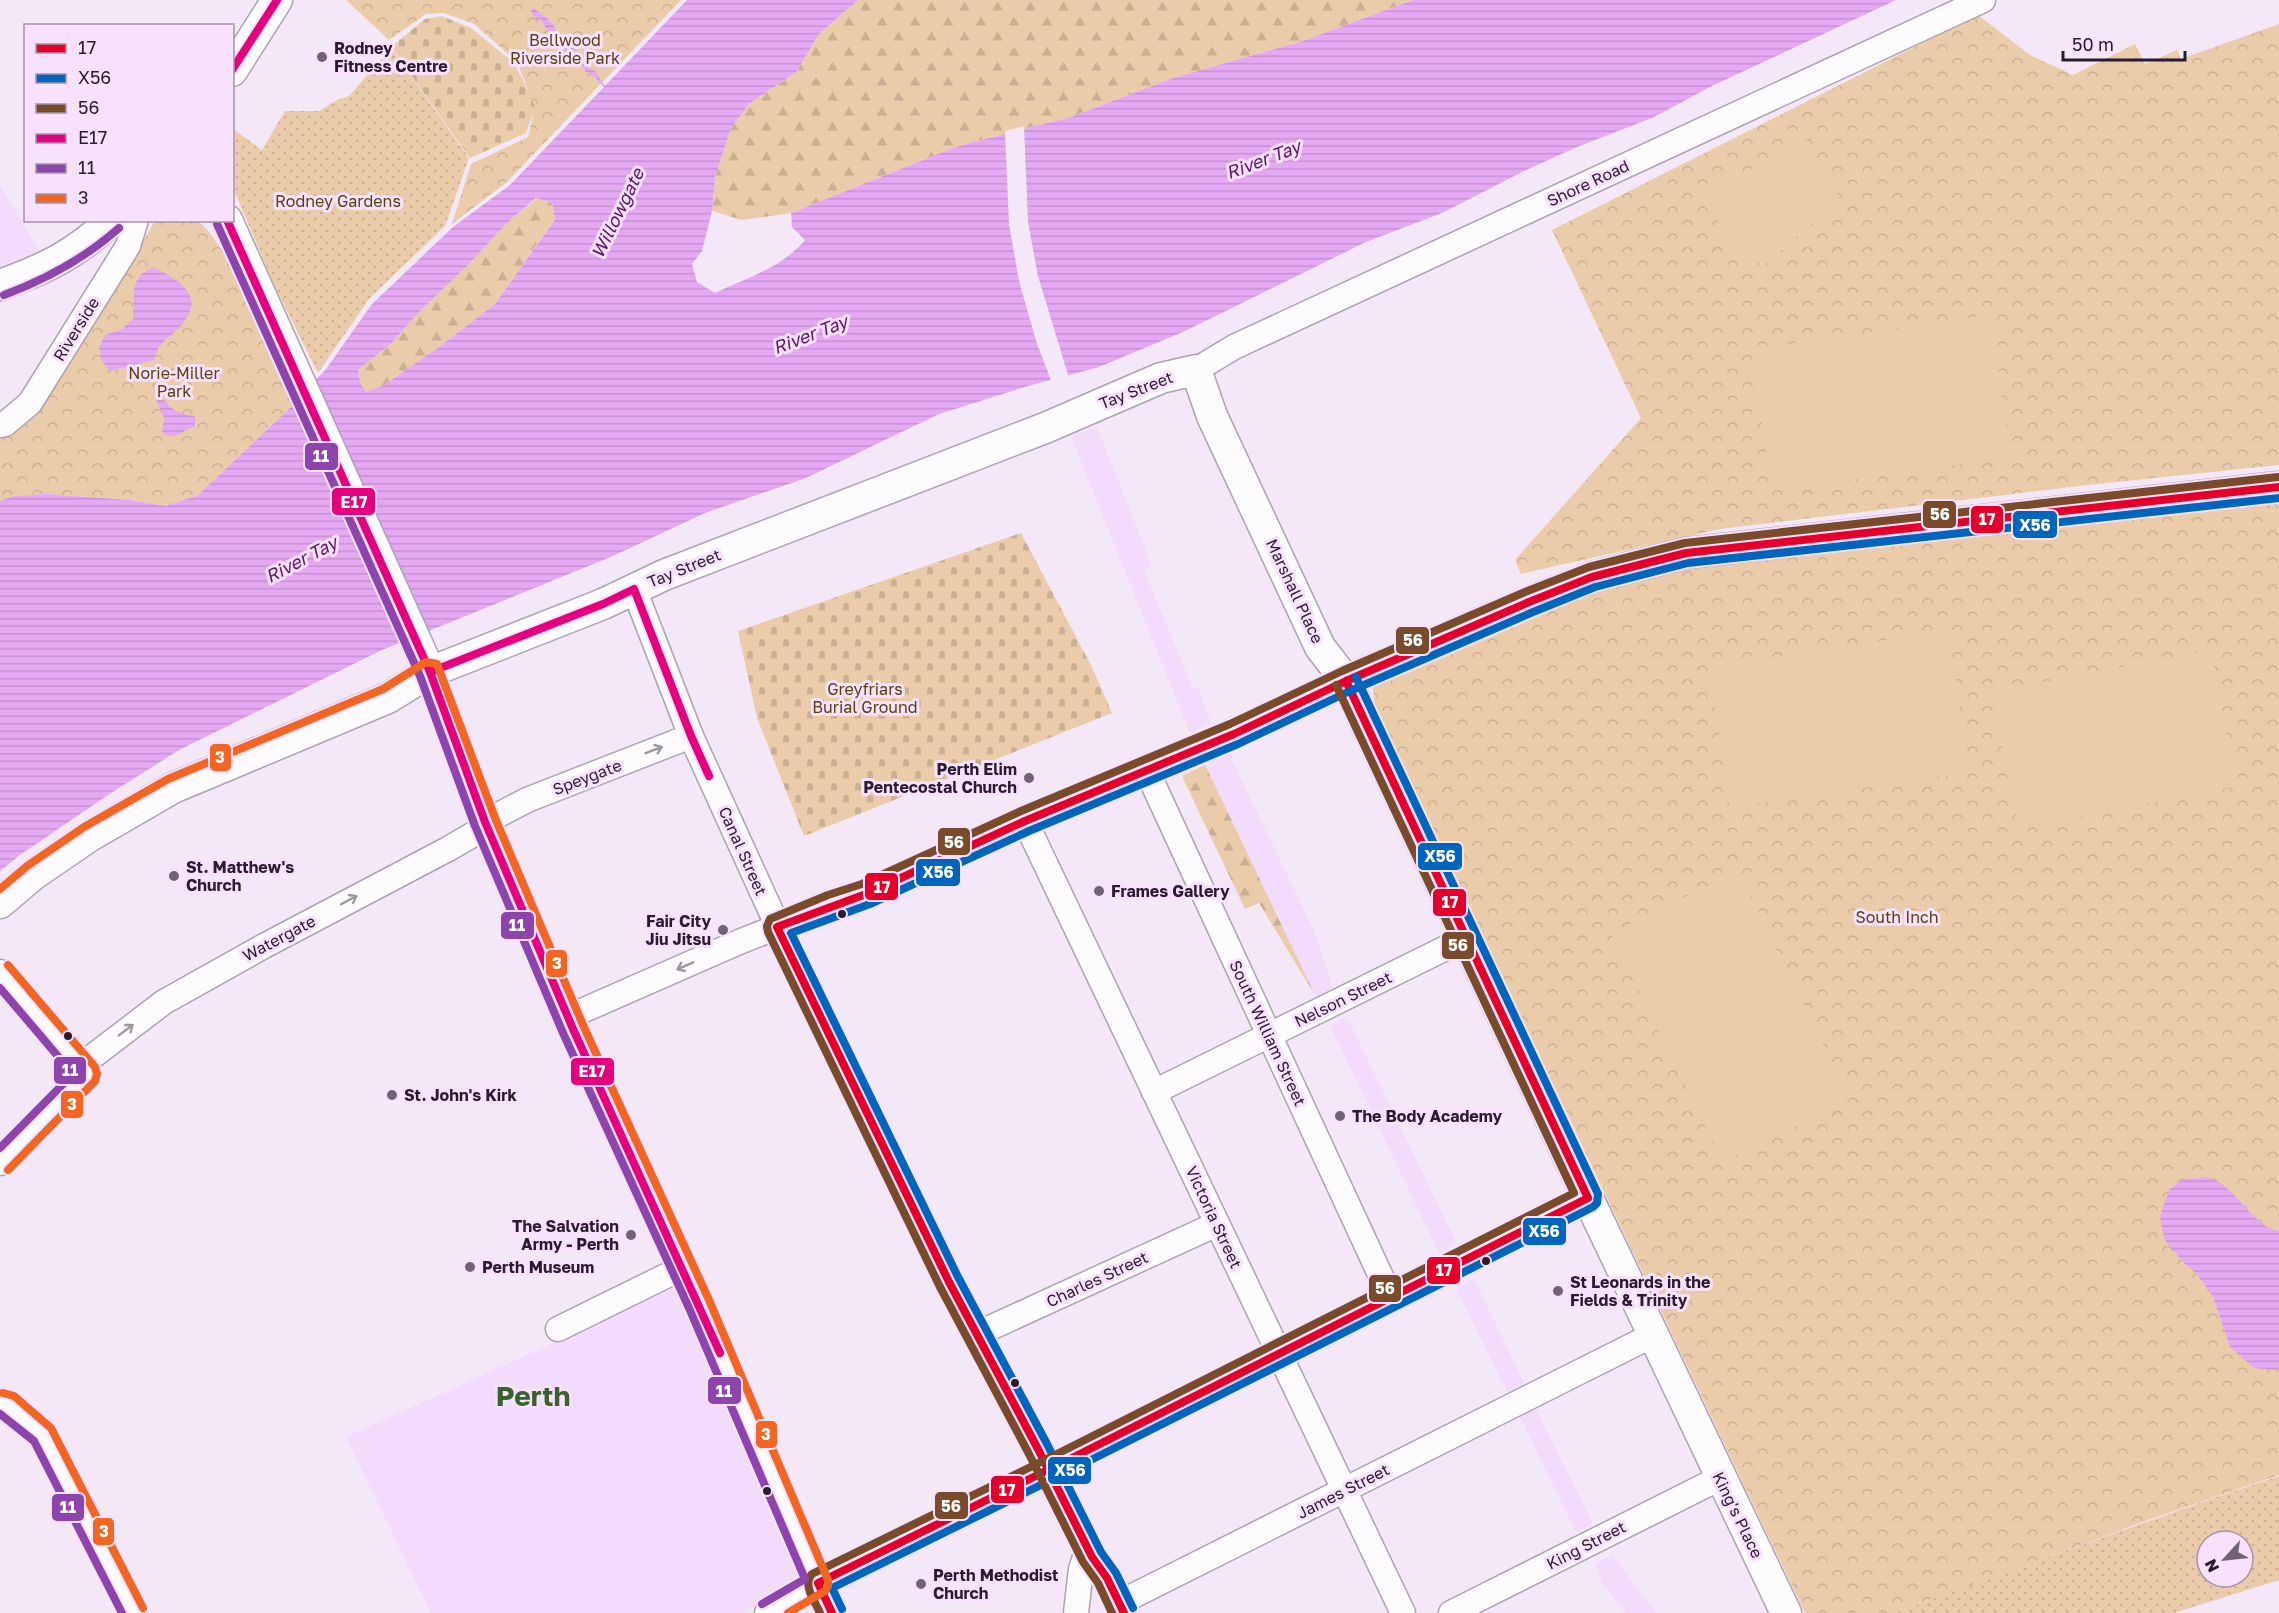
<svg xmlns="http://www.w3.org/2000/svg" width="2279" height="1613" font-family="'Golos Text',sans-serif">
<defs>
<pattern id="forest-firs" width="22" height="20" patternUnits="userSpaceOnUse" patternTransform="scale(1.5)"><rect width="22" height="20" fill="#ebccaa"/><path d="M5 1l3.5 6h-7zM16 11l3.5 6h-7z" fill="#caaf93"/></pattern>
<pattern id="cemetery-stones" width="16" height="16" patternUnits="userSpaceOnUse" patternTransform="scale(1.5)"><rect width="16" height="16" fill="#ebccaa"/><path d="M2 7V4a2 2 0 0 1 4 0v3zM10 15v-3a2 2 0 0 1 4 0v3z" fill="#caaf93"/></pattern>
<pattern id="park-crowns" width="20" height="18" patternUnits="userSpaceOnUse" patternTransform="scale(1.5)"><rect width="20" height="18" fill="#ebccaa"/><path d="M2 6a3 3 0 1 1 6 0M12 15a3 3 0 1 1 6 0" fill="none" stroke="#caaf93"/></pattern>
<pattern id="garden-dots" width="8" height="8" patternUnits="userSpaceOnUse" patternTransform="scale(1.5)"><rect width="8" height="8" fill="#ebccaa"/><path d="M2 2h.1M6 6h.1" fill="none" stroke="#caaf93" stroke-width="1.8" stroke-linecap="round"/></pattern>
<pattern id="water-rules" width="6" height="5" patternUnits="userSpaceOnUse" patternTransform="scale(1.5)"><rect width="6" height="5" fill="#e5a9f4"/><path d="M0 2.5h6" fill="none" stroke="#c591d2"/></pattern>
</defs>
<rect width="100%" height="100%" fill="#f4e7f8"/>
<g fill="#f3dbfb">
<path d="M0 185 42 255 0 271Z"/>
<path d="M1097 427 1152 566 1144 570 1193 689 1198 687 1211 723 1190 733 1071 436Z"/>
<path d="M1229 754 1315 933 1333 988 1316 997 1259 903 1245 909 1182 776Z"/>
<path d="M1347 1017 1457 1244 1439 1253 1330 1025Z"/>
<path d="M1474 1279 1526 1387 1509 1396 1456 1288Z"/>
<path d="M677 1287 800 1581 744 1613H431L346 1437Z"/>
<path d="M1535 1407 1593 1524 1576 1532 1519 1415Z"/>
<path d="M1612 1555 1647 1601 1657 1613H1626L1602 1583 1595 1564Z"/>
</g>
<g fill="url(#forest-firs)">
<path d="M858 0H1413L1303 41 1170 79 1071 117 958 146 791 213 742 220 712 211 715 177 731 128 749 104 796 72 819 34Z"/>
<path d="M537 198 552 203 555 218 495 304 439 347 384 385 366 392 359 383 358 370 393 342 418 313 470 263 506 224Z"/>
<path d="M1205 765 1315 995 1259 903 1245 909 1182 776Z"/>
</g>
<g fill="url(#cemetery-stones)">
<path d="M442 16 471 28 514 63 536 106 526 133 470 158 391 47 425 19Z"/>
<path d="M1021 533 1092 667 1112 713 804 836 757 718 738 631Z"/>
</g>
<g fill="url(#park-crowns)">
<path d="M346 0H681L507 182 452 224 471 164 528 137 535 107 517 62 474 24 444 13 426 14 389 40Z"/>
<path d="M1978 15 2030 55 2073 75 2135 44 2145 64 2177 50 2181 59 2279 24V465L2088 485 1720 529 1521 574 1515 560 1641 418 1552 230Z"/>
<path d="M155 221H198C223 242 235 278 248 308 263 341 277 373 292 406L198 495 166 506 131 500 47 494 13 496 0 501V434L46 395 98 318Z"/>
<path d="M2279 494V1475L2148 1520 1996 1577 1892 1613H1805L1375 711 1373 688 1686 553Z"/>
</g>
<g fill="url(#garden-dots)" fill-rule="evenodd">
<path d="M391 48 469 158 445 226 369 299 318 373 276 289 233 188V129L262 150 285 111H319L335 101 349 96Z"/>
<path d="M2279 1476V1580L2174 1613H1892C2022 1568 2149 1519 2279 1476ZM2207 1541H2243V1577H2207Z"/>
</g>
<g fill="#ebccaa">
<path d="M1807 139 1840 199 1764 265 1741 256 1725 240 1707 193Z"/>
<path d="M1990 315 2011 457 1772 491 1751 350Z"/>
<path d="M1948 631 1970 772 1730 808 1709 667Z"/>
<path d="M2211 650 2237 786 2019 829 1992 692Z"/>
<path d="M1738 871 1850 1099 1723 1161 1611 933Z"/>
</g>
<g fill="url(#water-rules)" fill-rule="evenodd">
<path d="M687 0H858L819 34 796 72 749 104 731 128 715 177 712 211 702 251 692 264 697 282 715 293C745 279 783 267 805 240L792 227 791 213 958 146 1071 117 1170 79 1303 41 1413 0H1896L1712 86 1652 118 1577 147 1522 172 1442 213 1366 242 1183 332 1099 367 1028 386 939 414 806 478 705 513 613 556 382 650 179 750 111 793 20 855 0 871V501L13 496 47 494 131 500 166 506 198 495 292 406 326 369 372 304 453 227 510 185 604 87 595 77 590 76 589 72H586L574 55 566 53 562 43 556 44 552 32 547 30 541 19 537 20 531 11 534 7C541 17 555 19 556 33L564 36V43L575 49V54C579 60 587 69 595 71L605 86ZM536 198 552 203 555 219 495 304 439 347 384 385 366 392 360 383 358 370 393 342 418 313 470 263 506 224Z"/>
<path d="M153 267C181 281 208 297 179 328 167 340 159 341 154 360L110 371 102 361 99 348 105 335 122 329 133 319 134 286 140 275Z"/>
<path d="M161 396C171 410 178 414 195 416V426L174 436H166L162 431 164 418 156 399Z"/>
<path d="M2205 1177C2211 1179 2218 1181 2223 1185 2239 1197 2259 1229 2279 1231V1370L2254 1368 2230 1347 2213 1297 2197 1274 2183 1262 2164 1239 2160 1216 2169 1190 2182 1180Z"/>
</g>
<path fill="#f4e7f8" d="M1024 126 1028 222 1038 276 1069 378 1052 383 1036 341 1019 281 1009 224 1005 131Z"/>
<g fill="none" stroke-linecap="round" stroke-linejoin="round">
<g stroke="#aea2b2" stroke-width="27">
<g id="minor">
<path d="M1196 370 1234 347 1983 0"/>
<path d="M0 425 5 424 30 403 128 246 136 220"/>
<path d="M634 589 691 736 820 1019 949 1282 1038 1449 1092 1557 1107 1578 1124 1613"/>
<path d="M430 672 485 822 573 1029 699 1304 832 1613"/>
<path d="M1146 769 1390 1296"/>
<path d="M1025 821 1403 1613"/>
<path d="M0 972 87 1074 0 1163"/>
<path d="M568 1017 739 942 832 905 866 894 1025 821 1234 734 1346 681"/>
<path d="M80 1066 164 1002 264 946 448 849 479 831 485 822 527 800 691 736"/>
<path d="M1154 1092 1466 938"/>
<path d="M558 1329 682 1268"/>
<path d="M977 1334 1217 1224"/>
<path d="M0 1403 8 1405 42 1434 134 1613"/>
<path d="M1119 1603 1653 1335"/>
<path d="M767 1613 818 1583 1062 1463 1588 1198"/>
<path d="M1076 1613 1081 1569 1084 1560 1092 1557"/>
<path d="M1451 1613 1720 1478"/>
</g>
</g>
<g stroke="#aea2b2" stroke-width="33">
<g id="major">
<path d="M232 71 277 0"/>
<path d="M227 220 430 672"/>
<path d="M0 285C47 268 74 255 112 220"/>
<path d="M1346 681 1529 602 1592 577 1686 553 2279 487"/>
<path d="M0 903 33 875 90 836 173 788 388 698 430 672 603 604 664 575 1045 428 1161 378 1196 370 1212 416 1320 647 1346 681 1568 1156 1786 1613"/>
</g>
</g>
<use href="#minor" stroke="#fdfbfe" stroke-width="24"/>
<use href="#major" stroke="#fdfbfe" stroke-width="30"/>
<g stroke="#f8e1fe" stroke-width="12">
<g id="bus-1">
<path d="M832 1613 818 1583 1062 1463 1588 1198 1346 681"/>
<path d="M1124 1613 1107 1578 1092 1557 1038 1449 949 1282 777 927 866 894 1025 821 1234 734 1346 681 1529 602 1592 577 1686 553 2279 487"/>
</g>
</g>
<g stroke="#f8e1fe" stroke-width="12">
<g id="bus-2">
<path d="M1133 1608 1116 1573 1101 1552 1047 1444 958 1277 791 933 870 904 1029 831 1238 744 1350 691 1533 612 1595 587 1688 563 2279 498"/>
<path d="M842 1609 832 1588 1067 1472 1593 1207 1597 1203 1598 1194 1356 677"/>
</g>
</g>
<g stroke="#f8e1fe" stroke-width="12">
<g id="bus-3">
<path d="M820 1613C815 1601 802 1585 812 1574L1057 1454 1574 1193 1336 685"/>
<path d="M1112 1613 1098 1583 1083 1562 1029 1454 940 1287 768 932 767 926 770 919 828 895 862 884 1021 811 1230 724 1342 671 1525 592 1589 567 1685 543 2278 477"/>
</g>
</g>
<g stroke="#f8e1fe" stroke-width="12">
<g id="bus-4">
<path d="M232 70 277 0"/>
<path d="M227 220 430 672 485 822 573 1029 720 1353"/>
<path d="M430 672 603 604 634 589 691 736 709 776"/>
</g>
</g>
<g stroke="#f8e1fe" stroke-width="12">
<g id="bus-5">
<path d="M217 224 420 676 475 826 563 1033 689 1308 805 1579 762 1604"/>
<path d="M4 295C47 279 84 259 119 228"/>
<path d="M0 988 73 1074 0 1148"/>
<path d="M0 1414 34 1441 122 1613"/>
</g>
</g>
<g stroke="#f8e1fe" stroke-width="12">
<g id="bus-6">
<path d="M0 889 27 866 84 827 168 779 383 689 426 662 437 664 495 818 583 1025 709 1300 828 1580V1586L825 1591 788 1613"/>
<path d="M8 1170 95 1081 97 1074 95 1067 8 965"/>
<path d="M3 1393 14 1396 51 1428 143 1608"/>
</g>
</g>
<use href="#bus-1" stroke="#e4002b" stroke-width="8"/>
<use href="#bus-2" stroke="#0065bd" stroke-width="8"/>
<use href="#bus-3" stroke="#7a4b2a" stroke-width="8"/>
<use href="#bus-4" stroke="#e5007d" stroke-width="8"/>
<use href="#bus-5" stroke="#8e44ad" stroke-width="8"/>
<use href="#bus-6" stroke="#f26522" stroke-width="8"/>
</g>
<defs><path id="oneway-shaft" d="M-6 0H5M1.5-3L5.5 0L1.5 3" fill="none" stroke-width="1.6" stroke-linecap="round" stroke-linejoin="round" transform="scale(1.5)"/></defs>
<g stroke="#9e97a0">
<use href="#oneway-shaft" transform="translate(654 750) rotate(-21)"/>
<use href="#oneway-shaft" transform="translate(349 900) rotate(-28)"/>
<use href="#oneway-shaft" transform="translate(685 966) rotate(156)"/>
<use href="#oneway-shaft" transform="translate(126 1030) rotate(-37)"/>
</g>
<g fill="#716375" stroke="#f8e1fe" stroke-width="2">
<circle cx="322" cy="57" r="6"/>
<circle cx="1029" cy="778" r="6"/>
<circle cx="174" cy="876" r="6"/>
<circle cx="1099" cy="891" r="6"/>
<circle cx="723" cy="930" r="6"/>
<circle cx="392" cy="1095" r="6"/>
<circle cx="1340" cy="1116" r="6"/>
<circle cx="631" cy="1235" r="6"/>
<circle cx="470" cy="1267" r="6"/>
<circle cx="1558" cy="1291" r="6"/>
<circle cx="921" cy="1584" r="6"/>
</g>
<g fill="#2a1c2e" stroke="#f8e1fe" stroke-width="2">
<circle cx="842" cy="914" r="5"/>
<circle cx="68" cy="1036" r="5"/>
<circle cx="1486" cy="1261" r="5"/>
<circle cx="1015" cy="1383" r="5"/>
<circle cx="767" cy="1491" r="5"/>
</g>
<g text-anchor="middle" dominant-baseline="central" stroke-width="6" stroke-linejoin="round" paint-order="stroke">
<g font-size="16" fill="#5b4009" stroke="#f8e1fe">
<text x="565" y="40">Bellwood<tspan x="565" dy="18">Riverside Park</tspan></text>
<text x="338" y="201">Rodney Gardens</text>
<text x="174" y="373">Norie-Miller<tspan x="174" dy="18">Park</tspan></text>
<text x="865" y="689">Greyfriars<tspan x="865" dy="18">Burial Ground</tspan></text>
<text x="1897" y="917">South Inch</text>
</g>
<g font-size="16" font-weight="bold" fill="#2a1c2e" stroke="#f8e1fe" text-anchor="start">
<text x="334" y="48">Rodney<tspan x="334" dy="18">Fitness Centre</tspan></text>
<text x="1017" y="769" text-anchor="end">Perth Elim<tspan x="1017" dy="18">Pentecostal Church</tspan></text>
<text x="186" y="867">St. Matthew's<tspan x="186" dy="18">Church</tspan></text>
<text x="1111" y="891">Frames Gallery</text>
<text x="711" y="921" text-anchor="end">Fair City<tspan x="711" dy="18">Jiu Jitsu</tspan></text>
<text x="404" y="1095">St. John's Kirk</text>
<text x="1352" y="1116">The Body Academy</text>
<text x="619" y="1226" text-anchor="end">The Salvation<tspan x="619" dy="18">Army - Perth</tspan></text>
<text x="482" y="1267">Perth Museum</text>
<text x="1570" y="1282">St Leonards in the<tspan x="1570" dy="18">Fields &amp; Trinity</tspan></text>
<text x="933" y="1575">Perth Methodist<tspan x="933" dy="18">Church</tspan></text>
</g>
<g font-size="16" fill="#2a1c2e" stroke="#f8e1fe">
<text transform="translate(1588 183) rotate(-25)">Shore Road</text>
<text transform="translate(76 329) rotate(-58)">Riverside</text>
<text transform="translate(1136 390) rotate(-21)">Tay Street</text>
<text transform="translate(684 568) rotate(-22)">Tay Street</text>
<text transform="translate(1295 591) rotate(65)">Marshall Place</text>
<text transform="translate(587 777) rotate(-21)">Speygate</text>
<text transform="translate(743 851) rotate(66)">Canal Street</text>
<text transform="translate(279 938) rotate(-28)">Watergate</text>
<text transform="translate(1343 999) rotate(-26)">Nelson Street</text>
<text transform="translate(1268 1033) rotate(65)">South William Street</text>
<text transform="translate(1214 1217) rotate(65)">Victoria Street</text>
<text transform="translate(1097 1279) rotate(-25)">Charles Street</text>
<text transform="translate(1343 1491) rotate(-27)">James Street</text>
<text transform="translate(1738 1515) rotate(64)">King's Place</text>
<text transform="translate(1586 1545) rotate(-27)">King Street</text>
</g>
<g font-size="18" font-style="italic" fill="#5e156f" stroke="#f8e1fe">
<text transform="translate(1263 159) rotate(-21)">River Tay</text>
<text transform="translate(617 213) rotate(-64)">Willowgate</text>
<text transform="translate(810 334) rotate(-21)">River Tay</text>
<text transform="translate(301 559) rotate(-28)">River Tay</text>
</g>
<g font-size="28" font-weight="bold" fill="#376229" stroke="#f8e1fe">
<text x="533" y="1395">Perth</text>
</g>
</g>
<g stroke="#f8e1fe" stroke-width="2">
<rect x="304" y="442" width="35" height="29" rx="6" fill="#8e44ad"/>
<rect x="331" y="487" width="45" height="29" rx="6" fill="#e5007d"/>
<rect x="1922" y="500" width="35" height="29" rx="6" fill="#7a4b2a"/>
<rect x="1970" y="505" width="34" height="29" rx="6" fill="#e4002b"/>
<rect x="2012" y="510" width="46" height="29" rx="6" fill="#0065bd"/>
<rect x="1395" y="626" width="35" height="29" rx="6" fill="#7a4b2a"/>
<rect x="209" y="743" width="23" height="29" rx="6" fill="#f26522"/>
<rect x="937" y="827" width="34" height="29" rx="6" fill="#7a4b2a"/>
<rect x="1417" y="842" width="46" height="29" rx="6" fill="#0065bd"/>
<rect x="915" y="858" width="46" height="29" rx="6" fill="#0065bd"/>
<rect x="864" y="872" width="35" height="29" rx="6" fill="#e4002b"/>
<rect x="1432" y="888" width="35" height="29" rx="6" fill="#e4002b"/>
<rect x="500" y="911" width="35" height="29" rx="6" fill="#8e44ad"/>
<rect x="1441" y="931" width="34" height="29" rx="6" fill="#7a4b2a"/>
<rect x="545" y="949" width="23" height="29" rx="6" fill="#f26522"/>
<rect x="53" y="1056" width="34" height="29" rx="6" fill="#8e44ad"/>
<rect x="570" y="1057" width="45" height="29" rx="6" fill="#e5007d"/>
<rect x="60" y="1090" width="24" height="29" rx="6" fill="#f26522"/>
<rect x="1522" y="1217" width="45" height="29" rx="6" fill="#0065bd"/>
<rect x="1426" y="1256" width="35" height="29" rx="6" fill="#e4002b"/>
<rect x="1368" y="1274" width="34" height="29" rx="6" fill="#7a4b2a"/>
<rect x="707" y="1376" width="35" height="29" rx="6" fill="#8e44ad"/>
<rect x="755" y="1420" width="23" height="29" rx="6" fill="#f26522"/>
<rect x="1047" y="1456" width="45" height="29" rx="6" fill="#0065bd"/>
<rect x="990" y="1475" width="35" height="29" rx="6" fill="#e4002b"/>
<rect x="934" y="1491" width="35" height="29" rx="6" fill="#7a4b2a"/>
<rect x="51" y="1493" width="34" height="29" rx="6" fill="#8e44ad"/>
<rect x="92" y="1517" width="23" height="29" rx="6" fill="#f26522"/>
</g>
<g font-size="16" text-anchor="middle" font-weight="bold" fill="#fff">
<text x="321" y="462">11</text>
<text x="354" y="508">E17</text>
<text x="1940" y="520">56</text>
<text x="1987" y="525">17</text>
<text x="2035" y="531">X56</text>
<text x="1413" y="646">56</text>
<text x="220" y="763">3</text>
<text x="954" y="848">56</text>
<text x="1440" y="862">X56</text>
<text x="938" y="878">X56</text>
<text x="882" y="893">17</text>
<text x="1450" y="908">17</text>
<text x="517" y="931">11</text>
<text x="1458" y="951">56</text>
<text x="557" y="969">3</text>
<text x="70" y="1076">11</text>
<text x="592" y="1077">E17</text>
<text x="72" y="1110">3</text>
<text x="1544" y="1237">X56</text>
<text x="1444" y="1276">17</text>
<text x="1385" y="1294">56</text>
<text x="724" y="1397">11</text>
<text x="766" y="1440">3</text>
<text x="1070" y="1476">X56</text>
<text x="1007" y="1496">17</text>
<text x="951" y="1512">56</text>
<text x="68" y="1513">11</text>
<text x="104" y="1537">3</text>
</g>
<rect x="24" y="24" width="210" height="198" fill="#f8e1fe" stroke="#a692ab" stroke-width="1.5"/>
<rect x="36" y="44" width="30" height="9" fill="#e4002b" stroke="#a692ab" stroke-width="1.5"/>
<text x="78" y="54" font-size="18" fill="#2a1c2e">17</text>
<rect x="36" y="74" width="30" height="9" fill="#0065bd" stroke="#a692ab" stroke-width="1.5"/>
<text x="78" y="84" font-size="18" fill="#2a1c2e">X56</text>
<rect x="36" y="104" width="30" height="9" fill="#7a4b2a" stroke="#a692ab" stroke-width="1.5"/>
<text x="78" y="114" font-size="18" fill="#2a1c2e">56</text>
<rect x="36" y="134" width="30" height="9" fill="#e5007d" stroke="#a692ab" stroke-width="1.5"/>
<text x="78" y="144" font-size="18" fill="#2a1c2e">E17</text>
<rect x="36" y="164" width="30" height="9" fill="#8e44ad" stroke="#a692ab" stroke-width="1.5"/>
<text x="78" y="174" font-size="18" fill="#2a1c2e">11</text>
<rect x="36" y="194" width="30" height="9" fill="#f26522" stroke="#a692ab" stroke-width="1.5"/>
<text x="78" y="204" font-size="18" fill="#2a1c2e">3</text>
<g transform="translate(2225 1559) rotate(243)"><circle r="28" fill="#f8e1fe" stroke="#a692ab" stroke-width="1.5"/>
<path d="M0-4.5L10 22L0 15L-10 22Z" fill="#716375"/>
<text y="-9" font-size="16" font-weight="bold" text-anchor="middle" fill="#2a1c2e">N</text>
</g>
<path d="M2063 51v9h122v-9" fill="none" stroke="#2a1c2e" stroke-width="3"/>
<text x="2072" y="51" font-size="18" fill="#2a1c2e" stroke="#f8e1fe" stroke-width="4.5" paint-order="stroke">50 m</text>
</svg>
